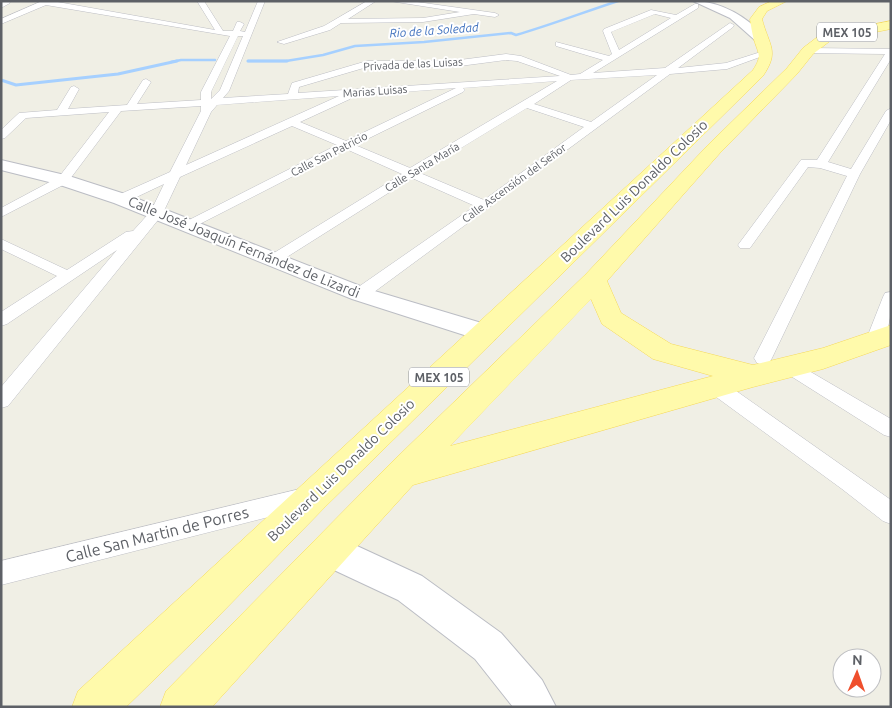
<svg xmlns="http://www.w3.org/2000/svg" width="892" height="708" font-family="Ubuntu,sans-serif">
<rect width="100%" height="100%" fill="#f0efe5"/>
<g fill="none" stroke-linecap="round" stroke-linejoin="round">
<g stroke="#a6d0ff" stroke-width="2.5">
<path d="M248 61H286L323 55 355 46 424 42 511 33 516 35C551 25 584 12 618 1"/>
<path d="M171 62 181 60H215"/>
</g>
<g stroke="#a6d0ff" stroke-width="3">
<path d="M248 61H287"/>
<path d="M1 80 16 85 118 74 177 61"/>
</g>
<g stroke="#bdbec4" stroke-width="1">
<g id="street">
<path d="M2 1H9L10 3 1 8Z"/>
<path d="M42 1H52L215 30 197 1H204L223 31H233L237 22H240L244 24 240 31 245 32 258 1H265L229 91 223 98 288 94 292 83 367 61H452L506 54 521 56 571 75 580 74 603 60 556 46V42L609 56 612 54 603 31 604 29 651 10 676 15 695 4H698V8L593 73 665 68 730 23 734 25 733 27 678 68 726 63 767 50 771 53 727 69 670 74 366 298 360 299 354 298 352 294 354 290 475 206 412 178 279 262H269L267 259 269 256 402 174 346 149 190 229 185 228 183 225 185 222 337 145 292 126 180 177 162 215 8 406 1 408V387L117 250 7 324 1 326V312L57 276 1 249V239L67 270 126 232 133 231 151 211 164 184 126 202 121 203 115 199 116 196 170 172 201 111V106L121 111 67 183 1 217V208L59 177 109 112 26 118 5 138 1 139V130L19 113 57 110 71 87 74 86 79 89 68 109 127 105 143 80 146 79 151 82 137 104 201 100V92L230 36 46 5 1 24V19ZM655 14 671 18 619 50 611 32ZM238 36H243L220 90 211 99V92ZM506 60 517 61 560 76 298 93 299 87 367 67H452ZM657 75 591 122 534 104 571 80ZM557 81 410 168 355 145 463 92 465 90 463 88ZM456 88 346 141 300 122 350 99V96ZM339 96 186 165 211 112 217 105ZM527 108 584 127 484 200 420 173Z"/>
<path d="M367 1H376L348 19 423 18 460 12 390 1H410L495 13 499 15 495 17 474 14 423 22 341 23 330 30 284 44 277 42 324 26Z"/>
<path d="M808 48 891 49V59L828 162 851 169 886 111 891 108V120L860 174 772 358 769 363 763 365 757 363 754 358 847 176 820 168 808 167 750 248H740L738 245 801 160H817L885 54 805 53 804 51Z"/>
<path d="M891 292C891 311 891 327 881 344L875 346 869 344 866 340 883 297 885 293Z"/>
<path d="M792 361 891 419V437L884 435 786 373 783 368 786 363Z"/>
<path d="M715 379 722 381 891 500V524L883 521 842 489 708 391 706 386 708 381Z"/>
<path d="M304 488 312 491 315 498 312 505 304 508 1 585V561Z"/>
</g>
</g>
<g stroke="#bbbdc4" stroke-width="2">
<g id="secondary">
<path d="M693 1C721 1 750 18 767 40L765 42H757L730 18Z"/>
<path d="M1 160 69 176 128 195 368 289 495 327 498 333 495 339 486 342 352 299 114 203 57 184 1 170Z"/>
<path d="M331 534 422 576 501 633 542 680 556 707H513L475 659 398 600 319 563 314 551 319 539Z"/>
</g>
</g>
<g stroke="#f6d959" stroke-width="1">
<g id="primary">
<path d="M772 1H787L767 11 762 19C769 46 780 51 763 76L325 507 205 630 126 707H72L78 691 753 70C762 56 759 55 754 40 752 33 751 26 750 19L759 7Z"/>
<path d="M891 21V29L830 41 813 54 797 74 720 153 607 281 621 313 671 344 753 365 823 348 891 325V345L823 369 753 387 413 485 212 707H160L166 691 390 464 586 274 708 145 787 68 803 48 820 35ZM591 299 602 324 653 359 713 376 450 446Z"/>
</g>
</g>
<use href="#street" fill="#fff" fill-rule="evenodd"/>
<use href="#secondary" fill="#fff" fill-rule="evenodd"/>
<use href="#primary" fill="#fffaab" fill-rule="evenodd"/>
</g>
<g text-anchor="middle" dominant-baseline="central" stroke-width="4" stroke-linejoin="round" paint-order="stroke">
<g font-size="11" fill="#5d6066" stroke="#fff">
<text transform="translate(413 64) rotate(-3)">Privada de las Luisas</text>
<text transform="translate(375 91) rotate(-4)">Marias Luisas</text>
<text transform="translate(329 154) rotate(-27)">Calle San Patricio</text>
<text transform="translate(422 167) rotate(-31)">Calle Santa María</text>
<text transform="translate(514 183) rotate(-36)">Calle Ascensión del Señor</text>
</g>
<g font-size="12" font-style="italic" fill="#4172be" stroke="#fff">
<text transform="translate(434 30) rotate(-4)">Rio de la Soledad</text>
</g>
<g fill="#fff" stroke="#8e9094" stroke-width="1">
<rect x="817" y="22.5" width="60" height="19" rx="4"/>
<rect x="409" y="367.5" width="60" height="19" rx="4"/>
</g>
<g font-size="12" font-weight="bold" fill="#5d6066">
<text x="847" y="32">MEX 105</text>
<text x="439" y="377">MEX 105</text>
</g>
<g font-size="14" fill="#5d6066" stroke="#fff">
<text transform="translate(634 191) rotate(-44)">Boulevard Luis Donaldo Colosio</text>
<text transform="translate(244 247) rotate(22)">Calle José Joaquín Fernández de Lizardi</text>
<text transform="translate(341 470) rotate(-44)">Boulevard Luis Donaldo Colosio</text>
</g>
<g font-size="16" fill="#5d6066" stroke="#fff">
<text transform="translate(157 534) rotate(-14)">Calle San Martin de Porres</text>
</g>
</g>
<rect width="892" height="708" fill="none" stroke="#5d6066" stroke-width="5"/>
<g transform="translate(857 673) rotate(2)"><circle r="24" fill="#ffffff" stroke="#bebfc2"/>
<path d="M0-4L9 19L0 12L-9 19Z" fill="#ef4f2d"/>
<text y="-8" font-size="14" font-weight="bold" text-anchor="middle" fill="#5d6066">N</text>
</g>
</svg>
